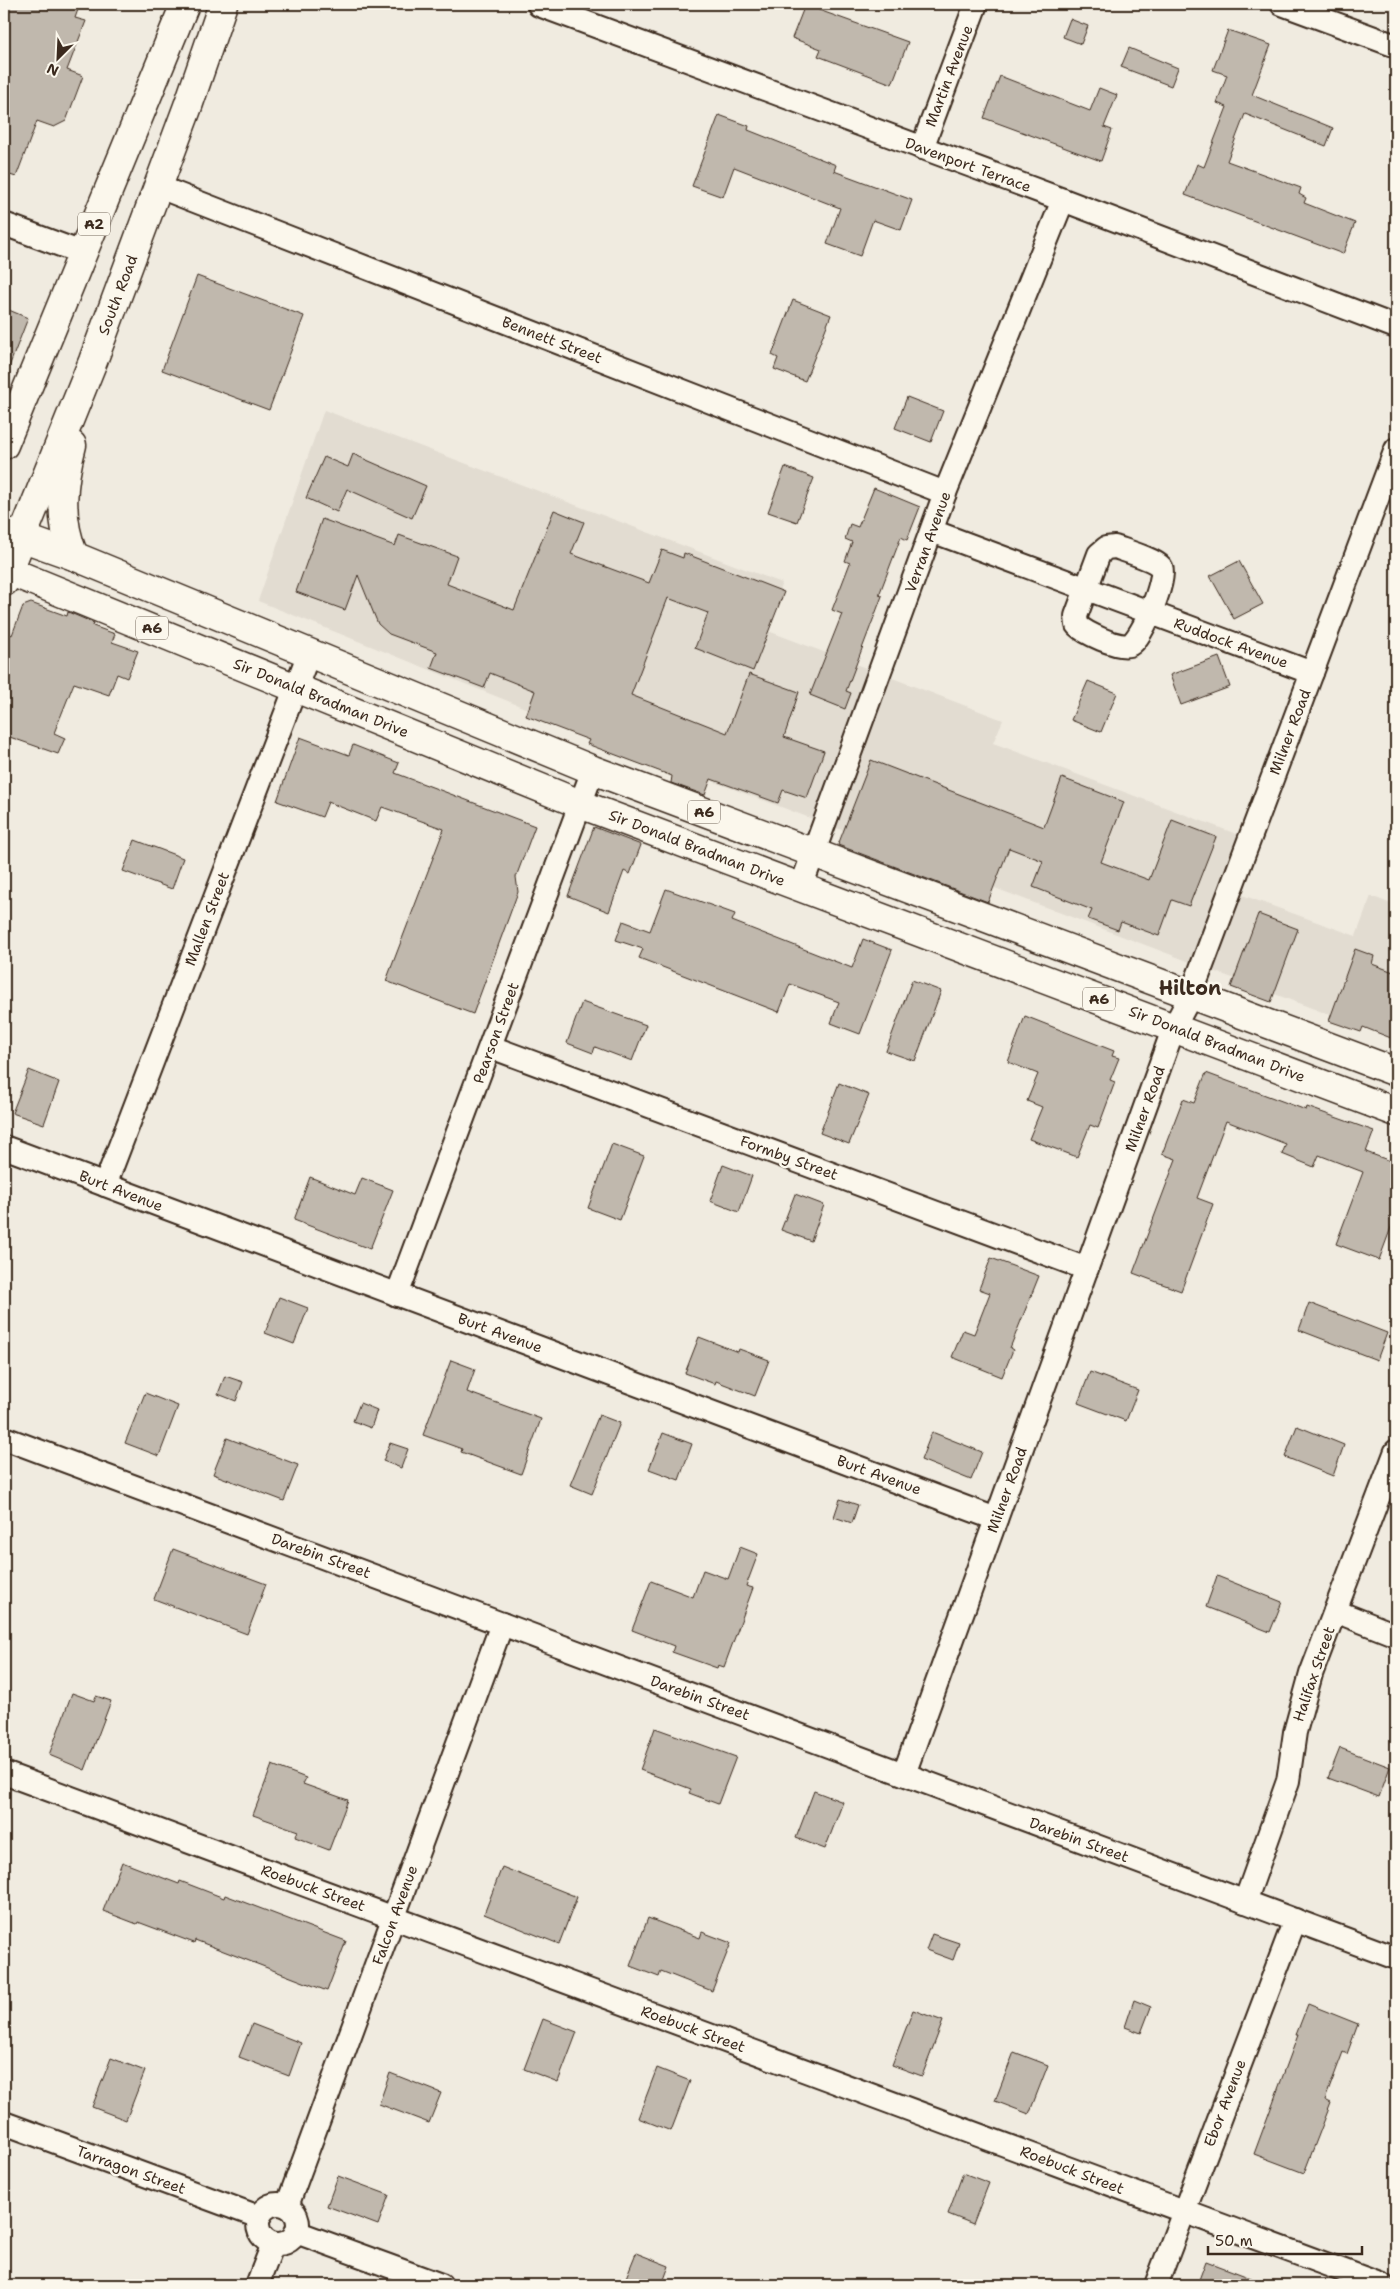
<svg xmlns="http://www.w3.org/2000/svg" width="1400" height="2289" font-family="'Shantell Sans',sans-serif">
<rect width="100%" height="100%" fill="#f0ebe0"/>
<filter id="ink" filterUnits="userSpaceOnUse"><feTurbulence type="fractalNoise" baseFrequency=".02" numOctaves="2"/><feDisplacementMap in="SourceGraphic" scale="10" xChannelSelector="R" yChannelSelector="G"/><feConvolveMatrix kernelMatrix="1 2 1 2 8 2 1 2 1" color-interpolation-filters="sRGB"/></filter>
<g filter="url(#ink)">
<path fill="#e2dcd1" d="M324 410 782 583 763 629 1003 720 993 743 1250 839 1231 891 1356 936 1371 896 1396 906V1040L625 748 258 601Z"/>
<g fill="#c0b8ad" stroke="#3b2a1e">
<path d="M4 4H80L75 18 86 21 67 70 83 76 66 121 54 127 37 121 16 177 4 173Z"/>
<path d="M805 5 908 42 892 84 818 56 821 49 792 38Z"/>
<path d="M1070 19 1088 26 1081 44 1063 37Z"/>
<path d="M1228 30 1271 45 1252 95 1333 128 1326 146 1245 114 1227 161 1301 188 1299 194 1306 198 1304 203 1355 223 1343 254 1185 195 1197 164 1204 167 1227 107 1217 103 1227 75 1213 70Z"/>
<path d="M1129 48 1178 68 1171 86 1121 67Z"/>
<path d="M1000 76 1090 111 1099 88 1117 95 1104 127 1112 130 1101 161 984 118Z"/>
<path d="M719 115 749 126 748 130 836 165 834 171 912 200 901 230 873 220 860 256 827 244 840 208 734 167 723 197 692 186Z"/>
<path d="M197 276 304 316 269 410 162 370Z"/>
<path d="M793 300 831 315 805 381 774 369 778 358 772 355Z"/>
<path d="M4 308 28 318 5 377H4Z"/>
<path d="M907 397 943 411 931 442 895 428Z"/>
<path d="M353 454 426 486 412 518 347 489 337 512 306 498 324 457 348 467Z"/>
<path d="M785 467 814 478 797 522 768 512Z"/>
<path d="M874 488 920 507 907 540 901 537 879 595 882 596 846 691 851 693 845 709 810 695 842 614 832 610 850 563 845 561 852 542 845 539 850 524 858 527Z"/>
<path d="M554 510 584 522 571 554 649 583 662 550 683 558 684 553 784 592 753 671 695 648 708 613 668 598 631 695 727 733 749 674 799 692 784 737 824 751 807 798 783 790 778 803 711 779 705 795 671 783 672 776 587 744 589 740 526 716 535 691 490 673 484 688 431 668 437 652 389 634 378 624 358 575 345 610 296 592 322 519 395 546 399 535 457 556 447 584 514 610Z"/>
<path d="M1239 561 1263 604 1234 619 1210 576Z"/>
<path d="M31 603 67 616 68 612 94 623 93 626 115 634 112 642 138 651 127 678 117 674 109 695 74 683 54 733 65 738 58 754 4 735V631L12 635 23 606Z"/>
<path d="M1219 657 1230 687 1181 705 1170 675Z"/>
<path d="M1088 681 1117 693 1101 732 1071 720Z"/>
<path d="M300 737 349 755 353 745 399 763 395 773 535 826 516 877 518 892 473 1014 386 981 444 829 382 807 376 821 328 802 322 817 277 801Z"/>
<path d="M871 760 1044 827 1062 778 1124 802 1101 862 1149 880 1172 820 1216 837 1189 906 1172 900 1159 936 1121 922 1118 930 1088 919 1092 910 1033 887 1043 861 1009 848 988 902 838 845Z"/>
<path d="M594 827 641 845 630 874 624 871 609 912 568 896Z"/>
<path d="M135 840 183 858 172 889 123 871Z"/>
<path d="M666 889 735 914 732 921 852 968 863 939 892 950 860 1034 831 1023 839 1002 790 984 779 1012 639 958 643 949 616 940 623 921 650 931Z"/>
<path d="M1258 914 1298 929 1271 1002 1231 987Z"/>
<path d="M1355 949 1374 956 1372 964 1396 973V1040L1363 1027 1361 1032 1329 1021Z"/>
<path d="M912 980 941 991 915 1061 886 1051Z"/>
<path d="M582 1002 646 1025 632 1061 595 1047 593 1053 567 1043Z"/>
<path d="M1025 1016 1114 1051 1112 1056 1119 1058 1110 1080 1115 1082 1098 1128 1090 1125 1077 1157 1029 1139 1042 1107 1027 1101 1038 1074 1008 1062Z"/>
<path d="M29 1070 59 1082 44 1124 12 1113Z"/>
<path d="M1206 1073 1306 1110 1307 1107 1374 1131 1366 1152 1396 1163V1227L1392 1225 1379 1260 1336 1244 1363 1172 1319 1155 1314 1167 1282 1154 1286 1144 1226 1121 1197 1198 1213 1204 1181 1291 1133 1273 1176 1159 1162 1154 1183 1099 1194 1103Z"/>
<path d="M839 1083 869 1095 849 1144 820 1133Z"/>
<path d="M612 1144 644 1156 620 1220 588 1208Z"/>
<path d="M723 1165 752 1176 739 1212 710 1201Z"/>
<path d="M310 1177 355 1195 362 1178 393 1190 370 1249 294 1220Z"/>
<path d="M795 1194 824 1205 811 1241 781 1230Z"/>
<path d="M991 1258 1039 1276 1010 1348 1013 1350 1002 1377 952 1357 963 1330 974 1334 990 1293 979 1289Z"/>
<path d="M279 1297 308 1308 294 1344 265 1333Z"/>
<path d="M1309 1303 1387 1333 1377 1360 1299 1330Z"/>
<path d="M699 1337 738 1352 739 1349 769 1360 755 1396 716 1381 715 1384 685 1373Z"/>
<path d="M451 1360 475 1369 467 1392 541 1419 521 1474 461 1452 462 1449 423 1435Z"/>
<path d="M1090 1372 1138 1390 1126 1421 1078 1403Z"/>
<path d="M225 1376 243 1382 236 1401 218 1394Z"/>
<path d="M145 1393 178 1406 159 1456 125 1443Z"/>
<path d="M360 1403 377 1410 371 1428 353 1421Z"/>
<path d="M599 1415 620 1423 592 1494 570 1485Z"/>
<path d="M1297 1426 1344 1445 1333 1476 1285 1457Z"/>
<path d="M932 1432 982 1452 971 1480 921 1460Z"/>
<path d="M663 1433 692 1444 679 1480 649 1469Z"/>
<path d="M227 1438 298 1465 284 1501 213 1474Z"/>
<path d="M390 1443 408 1449 401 1468 383 1461Z"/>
<path d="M840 1499 858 1505 852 1523 834 1517Z"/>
<path d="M740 1547 758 1554 746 1586 753 1588 724 1667 718 1665 717 1668 672 1652 674 1646 632 1630 651 1581 693 1597 703 1570 728 1579Z"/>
<path d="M173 1549 266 1584 247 1634 154 1599Z"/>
<path d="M1217 1576 1282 1602 1270 1632 1206 1607Z"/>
<path d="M72 1693 94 1701 96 1696 111 1701 85 1770 49 1755Z"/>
<path d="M655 1728 736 1757 718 1804 689 1793 691 1789 640 1770Z"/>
<path d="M1340 1748 1390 1767 1379 1797 1328 1778Z"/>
<path d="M272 1765 306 1778 303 1784 348 1800 329 1850 295 1837 298 1831 253 1815Z"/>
<path d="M814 1791 843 1802 825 1849 796 1838Z"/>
<path d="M122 1862 179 1884 180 1881 224 1898 225 1895 346 1941 327 1991 195 1940 194 1943 138 1922 137 1924 103 1911Z"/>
<path d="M502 1867 577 1897 559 1944 484 1914Z"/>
<path d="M648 1918 700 1938 702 1932 731 1943 712 1991 661 1971 659 1977 630 1966Z"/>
<path d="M932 1934 959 1943 953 1960 926 1950Z"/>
<path d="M1134 2000 1151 2007 1141 2033 1125 2027Z"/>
<path d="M1308 2004 1358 2024 1347 2054 1343 2052 1325 2100 1331 2103 1304 2173 1254 2154 1298 2035H1296Z"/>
<path d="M913 2010 943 2021 922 2076 892 2065Z"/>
<path d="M543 2019 577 2032 558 2082 524 2069Z"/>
<path d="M252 2024 301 2043 289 2076 239 2057Z"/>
<path d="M1014 2052 1048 2065 1029 2114 995 2101Z"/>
<path d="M111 2058 145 2071 126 2120 92 2107Z"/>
<path d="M657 2068 690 2081 671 2131 638 2118Z"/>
<path d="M390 2073 441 2093 429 2123 379 2104Z"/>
<path d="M963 2173 989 2183 973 2224 948 2214Z"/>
<path d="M338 2176 389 2195 378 2225 327 2206Z"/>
<path d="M636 2253 669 2266 662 2285H623Z"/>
<path d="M1206 2261 1267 2284V2285H1197Z"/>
</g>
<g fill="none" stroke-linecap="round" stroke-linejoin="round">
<g stroke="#3b2a1e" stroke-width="26">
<g id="minor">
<path d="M1282 4 1396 46"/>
<path d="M539 5 1063 200 1396 327"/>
<path d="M922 148 976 4"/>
<path d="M159 187 945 493"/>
<path d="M4 224 82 253"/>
<path d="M932 531 1312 673"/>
<path d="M1115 547C1126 551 1154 559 1161 567 1168 576 1141 642 1129 645 1117 648 1085 633 1077 625L1076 616 1099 554 1106 548Z"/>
<path d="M801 887 945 493 1063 200"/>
<path d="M491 1047 1087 1269"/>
<path d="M4 1147 996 1519"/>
<path d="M105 1185 309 653"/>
<path d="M397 1295 593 770"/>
<path d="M4 1438 1396 1958"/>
<path d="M1335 1611 1396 1635"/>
<path d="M4 1773 1382 2285"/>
<path d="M904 1774 1174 1027 1191 995 1396 449"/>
<path d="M1245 1902 1288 1781 1295 1732 1311 1674 1396 1451"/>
<path d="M4 2123 259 2217"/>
<circle cx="278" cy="2224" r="20"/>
<path d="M287 2206 502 1624"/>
<path d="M296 2232 441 2285"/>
<path d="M257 2285 273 2244"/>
<path d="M1156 2285 1295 1920"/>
</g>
</g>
<g stroke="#3b2a1e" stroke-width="31">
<g id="primary">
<path d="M4 531 74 556 593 770 1396 1072"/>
<path d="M4 569 580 804 1396 1112"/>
</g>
</g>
<g stroke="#3b2a1e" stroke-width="31">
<g id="trunk">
<path d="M4 445 185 4"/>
<path d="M72 445C62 483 58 518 74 556"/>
<path d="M4 582 93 361 188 106 223 4"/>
</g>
</g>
<use href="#minor" stroke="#fbf7ec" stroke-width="22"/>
<use href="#primary" stroke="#fbf7ec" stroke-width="28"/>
<use href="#trunk" stroke="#fbf7ec" stroke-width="28"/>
</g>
</g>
<g text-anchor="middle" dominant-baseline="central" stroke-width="5" stroke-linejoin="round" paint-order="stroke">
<g fill="#fbf7ec" stroke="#75685c" stroke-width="1">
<rect x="78" y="212.5" width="32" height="23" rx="4"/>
<rect x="136" y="616.5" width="32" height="23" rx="4"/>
<rect x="688" y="800.5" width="32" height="23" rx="4"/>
<rect x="1083" y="987.5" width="32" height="23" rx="4"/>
</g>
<g font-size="14" font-weight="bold" fill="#3b2a1e">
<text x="94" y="224">A2</text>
<text x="152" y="628">A6</text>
<text x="704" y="812">A6</text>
<text x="1099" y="999">A6</text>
</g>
<g font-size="15" fill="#3b2a1e" stroke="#fbf7ec">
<text transform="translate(949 76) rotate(-69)">Martin Avenue</text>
<text transform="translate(968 165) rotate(20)">Davenport Terrace</text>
<text transform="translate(118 295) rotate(-69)">South Road</text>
<text transform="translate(552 340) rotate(21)">Bennett Street</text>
<text transform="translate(928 542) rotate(-70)">Verran Avenue</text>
<text transform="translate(1231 643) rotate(20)">Ruddock Avenue</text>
<text transform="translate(321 698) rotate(22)">Sir Donald Bradman Drive</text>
<text transform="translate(1290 732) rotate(-69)">Milner Road</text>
<text transform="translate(697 848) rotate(21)">Sir Donald Bradman Drive</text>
<text transform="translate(207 919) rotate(-69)">Mallen Street</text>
<text transform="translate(496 1033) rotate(-70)">Pearson Street</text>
<text transform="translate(1217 1044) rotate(21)">Sir Donald Bradman Drive</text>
<text transform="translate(1145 1109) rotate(-70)">Milner Road</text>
<text transform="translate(789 1158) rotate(20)">Formby Street</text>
<text transform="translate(121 1191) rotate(21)">Burt Avenue</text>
<text transform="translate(500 1333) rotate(20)">Burt Avenue</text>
<text transform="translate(879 1475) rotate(20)">Burt Avenue</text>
<text transform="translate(1007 1490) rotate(-70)">Milner Road</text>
<text transform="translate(321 1556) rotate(20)">Darebin Street</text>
<text transform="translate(1314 1674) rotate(-71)">Halifax Street</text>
<text transform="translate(700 1698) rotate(20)">Darebin Street</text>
<text transform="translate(1079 1840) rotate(20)">Darebin Street</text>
<text transform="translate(313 1888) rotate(20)">Roebuck Street</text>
<text transform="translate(395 1915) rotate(-70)">Falcon Avenue</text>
<text transform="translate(693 2029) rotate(20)">Roebuck Street</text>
<text transform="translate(1225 2103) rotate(-69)">Ebor Avenue</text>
<text transform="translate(131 2170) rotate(20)">Tarragon Street</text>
<text transform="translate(1072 2170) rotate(21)">Roebuck Street</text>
</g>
<g font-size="20" font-weight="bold" fill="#3b2a1e" stroke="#fbf7ec">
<text x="1190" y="988">Hilton</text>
</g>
</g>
<rect width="1400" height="2289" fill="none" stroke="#fbf7ec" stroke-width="20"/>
<rect x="10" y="10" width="1380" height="2269" fill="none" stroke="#3b2a1e" stroke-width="2" filter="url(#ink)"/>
<g transform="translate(58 58) rotate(204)" stroke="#fbf7ec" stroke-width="4" paint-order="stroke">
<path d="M0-4L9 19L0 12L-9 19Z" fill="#3b2a1e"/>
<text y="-8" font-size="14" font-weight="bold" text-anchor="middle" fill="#3b2a1e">N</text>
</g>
<path d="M1208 2246v8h154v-8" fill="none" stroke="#3b2a1e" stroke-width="2.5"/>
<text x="1215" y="2246" font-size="15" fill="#3b2a1e" stroke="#fbf7ec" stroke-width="4" paint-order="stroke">50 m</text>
</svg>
